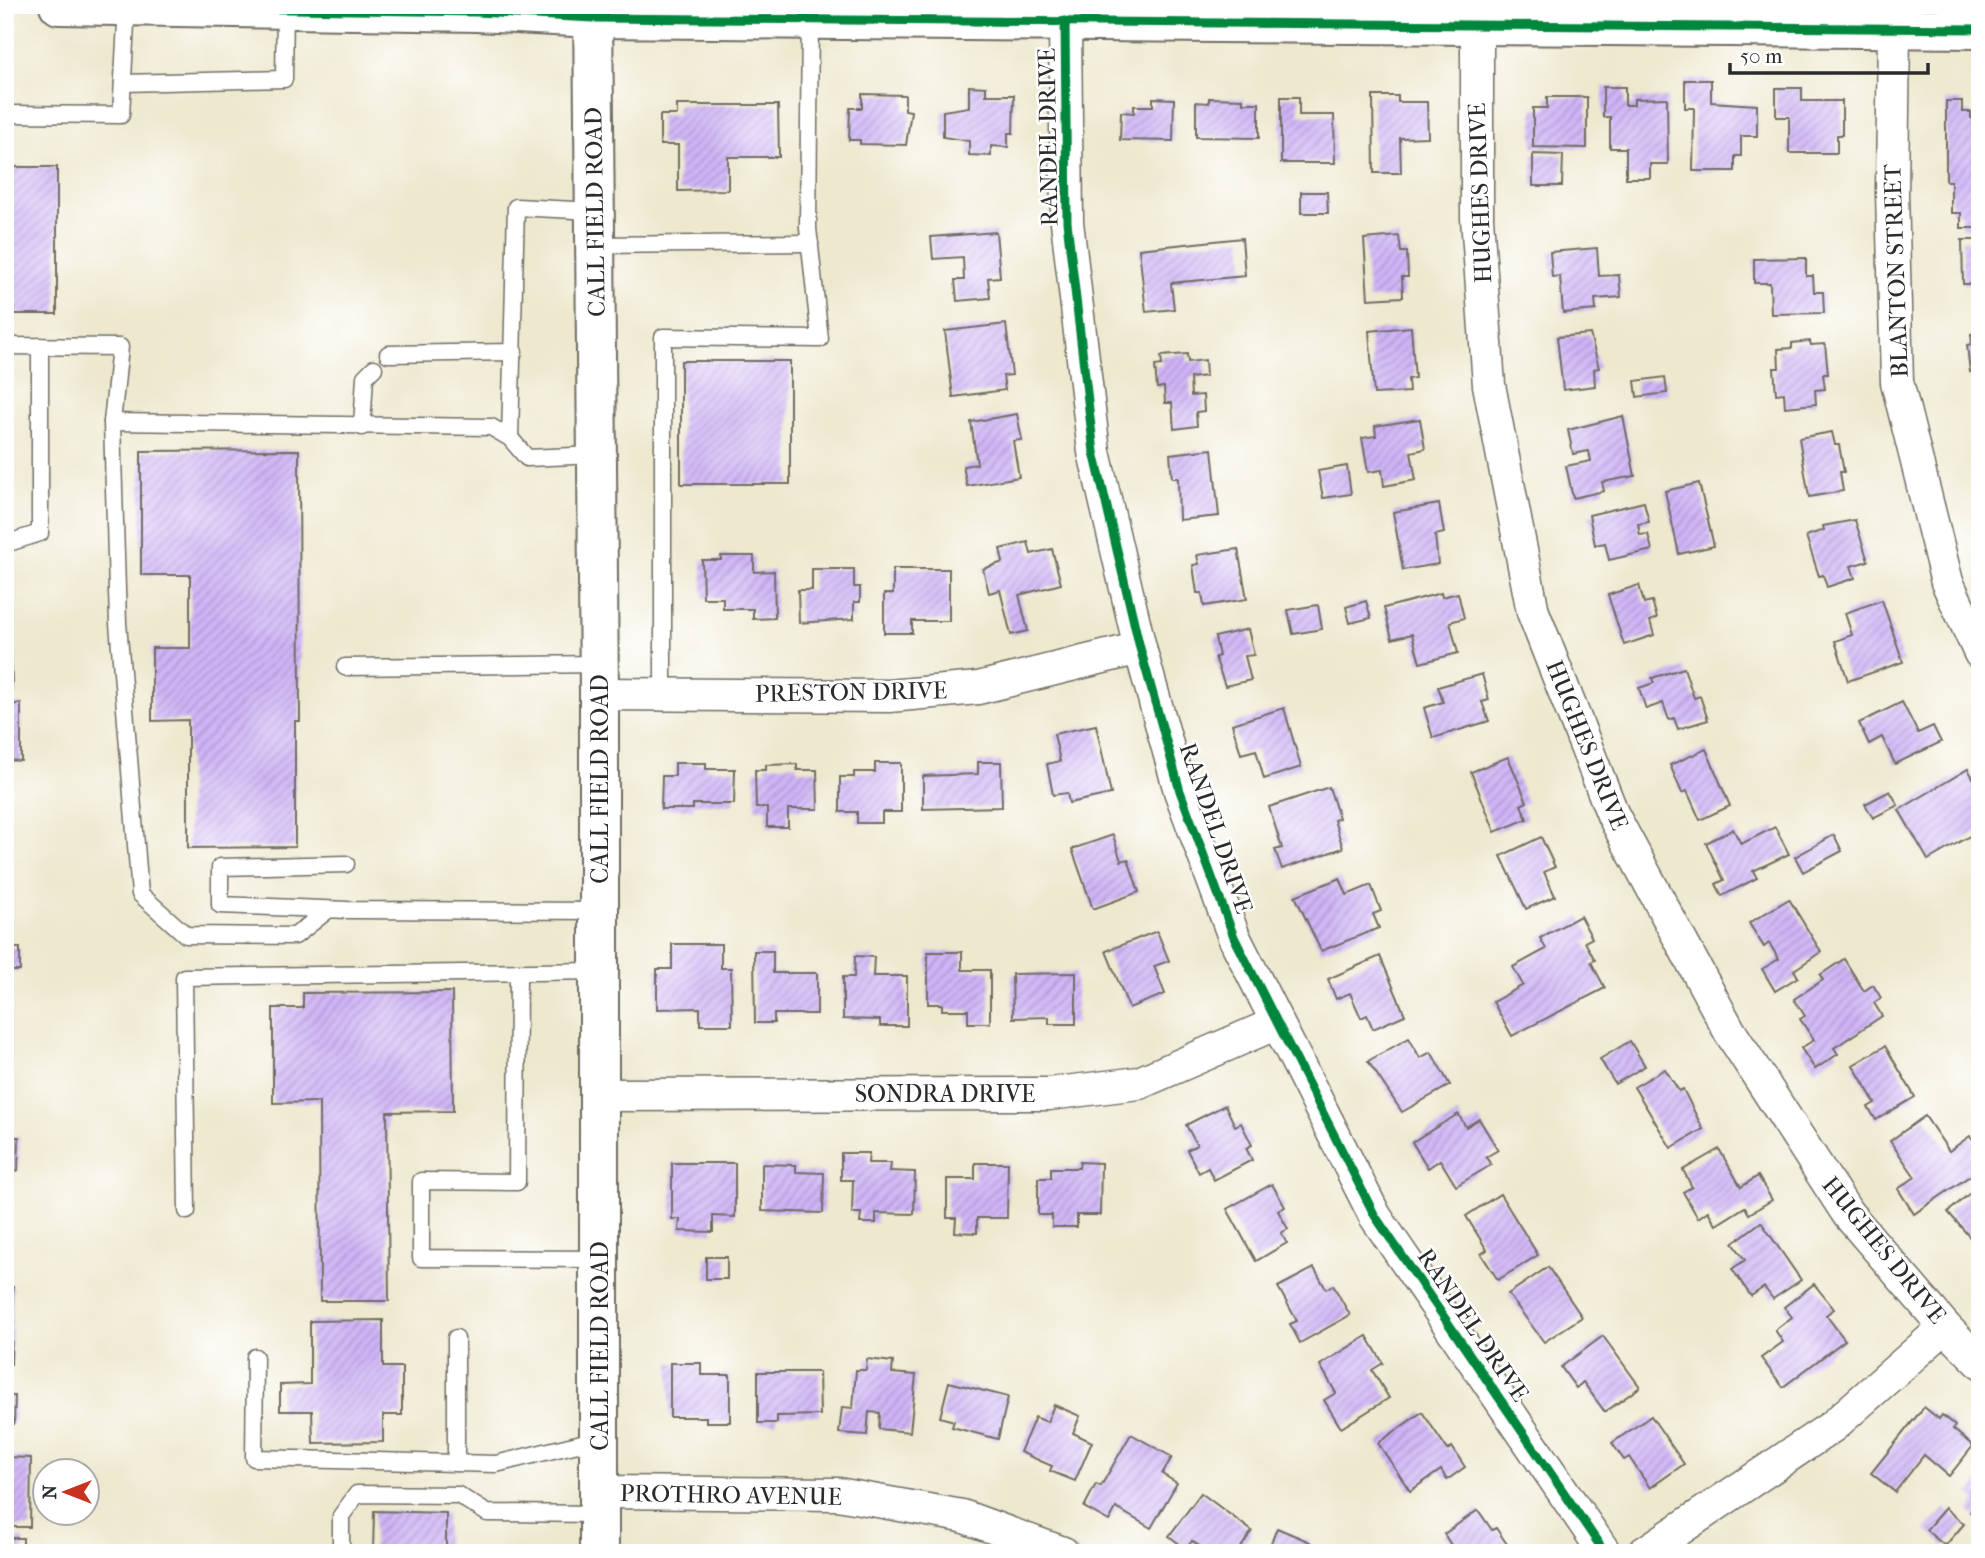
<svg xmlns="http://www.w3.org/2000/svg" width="1985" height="1558" font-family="'IM FELL French Canon',serif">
<defs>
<pattern id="building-hatch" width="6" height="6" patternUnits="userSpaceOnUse" patternTransform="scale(1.75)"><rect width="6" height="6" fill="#d0b5f7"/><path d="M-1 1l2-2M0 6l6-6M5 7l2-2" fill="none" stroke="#a993c8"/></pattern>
</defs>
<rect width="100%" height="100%" fill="#fff"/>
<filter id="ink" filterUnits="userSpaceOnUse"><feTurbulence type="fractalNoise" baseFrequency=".0143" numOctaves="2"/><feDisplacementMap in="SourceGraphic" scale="14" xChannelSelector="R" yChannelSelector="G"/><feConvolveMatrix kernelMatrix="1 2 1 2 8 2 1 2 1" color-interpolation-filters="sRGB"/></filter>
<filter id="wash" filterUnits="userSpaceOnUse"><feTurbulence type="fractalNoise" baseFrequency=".00686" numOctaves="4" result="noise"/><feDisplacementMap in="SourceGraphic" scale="28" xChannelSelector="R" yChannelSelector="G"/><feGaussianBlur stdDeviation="1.57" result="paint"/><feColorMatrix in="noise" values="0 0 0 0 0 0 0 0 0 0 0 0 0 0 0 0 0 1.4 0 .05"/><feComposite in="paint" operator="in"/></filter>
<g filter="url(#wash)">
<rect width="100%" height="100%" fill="#ede8ce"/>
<g id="blocks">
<g fill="url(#building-hatch)">
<path d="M1685 80H1711V102L1757 105V136H1741V156H1735V171H1693L1694 108H1685Z"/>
<path d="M969 86 986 87V95H1014L1013 133H1008V147L991 146V156L969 155V141L943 137V111L969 107Z"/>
<path d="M1603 87H1625V105H1634V99L1667 98 1668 164H1650V178H1626V148H1610V117H1603Z"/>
<path d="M1776 88H1802V101H1842V135H1837V153H1789V117H1776Z"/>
<path d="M862 94 905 95V110L911 111 906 145 860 144V140H849L850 108H862Z"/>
<path d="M1373 96H1398V102H1427L1428 137 1400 138 1401 173H1374Z"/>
<path d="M1281 97H1299V115H1334L1335 163H1281Z"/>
<path d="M1547 97H1587V148L1533 147V108H1547Z"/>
<path d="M1153 98 1174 99 1173 141 1120 140 1121 112 1134 113V106H1153Z"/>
<path d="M1209 98 1243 99V103H1259V138L1196 137V102L1209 103Z"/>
<path d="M1946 101H1962V112H1971V118H1980L1978 228H1961V213H1951V181H1946Z"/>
<path d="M677 105H778L779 157H728V190L678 191V145H660V115H677Z"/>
<path d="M1533 154 1563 155 1562 186H1533Z"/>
<rect x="5" y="167" width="52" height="147"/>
<path d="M1301 192H1327L1328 213H1301Z"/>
<path d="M996 232 1000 277 988 278 990 298 957 301 955 280H964L963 257 933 259 931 237Z"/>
<path d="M1399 236 1401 252H1407L1408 277H1402L1403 297 1368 299 1364 239Z"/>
<path d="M1242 238 1245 276 1171 283 1174 309 1146 312 1139 249Z"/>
<path d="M1962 240H1980V293L1977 284H1963Z"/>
<path d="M1597 248 1599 276 1619 275 1621 297 1595 299 1596 310 1563 313 1560 276 1552 277 1550 252Z"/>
<path d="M1806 258V276H1813L1814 292H1823L1824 313 1771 314 1770 283H1754V259Z"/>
<path d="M1006 324 1012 375 1003 376 1005 390 953 397 945 331Z"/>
<path d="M1411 327 1415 378 1408 379 1409 392 1374 394 1369 331Z"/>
<path d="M1980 333V385H1978L1976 371 1970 372 1967 345 1972 344 1971 334Z"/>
<path d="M1590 334 1599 368 1594 369 1595 386 1563 390 1557 337Z"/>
<path d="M1810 341 1811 345 1825 344 1828 374H1823L1825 389 1815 390 1816 404 1785 407 1784 393 1776 394 1774 368H1779L1778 349 1792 348V343Z"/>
<path d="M1187 354 1188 362 1205 360 1206 376 1190 378 1191 396 1203 395 1204 411 1196 412 1197 426 1174 429 1172 403H1165L1164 387 1157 388 1155 366 1162 365 1161 356Z"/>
<rect x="681" y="361" width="109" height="123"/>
<path d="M1665 377 1667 393 1637 397 1635 381Z"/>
<path d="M1017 414 1022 440 1013 441 1019 477 967 486 963 466 977 464 971 422Z"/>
<path d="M1623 416 1635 476 1602 482 1604 491 1573 498 1566 466 1591 461 1589 451 1573 454 1568 430Z"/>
<path d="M1420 419 1425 449 1411 452 1416 480 1384 486 1382 470 1368 472 1362 438 1376 436 1375 426Z"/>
<path d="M1832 432 1835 445H1839L1844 472H1840L1843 491 1809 497 1799 438Z"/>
<path d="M1212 449 1219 516 1179 520 1178 478H1172L1170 454Z"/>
<path d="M299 450 300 721H295V847L188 848V720L152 721V648H190V575H141V451Z"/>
<path d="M1347 466 1351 494 1323 498 1318 471Z"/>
<path d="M1699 483 1714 546 1679 554 1665 491Z"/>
<path d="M1644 502 1649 522 1638 524 1640 535 1648 534 1652 550 1609 560 1605 543 1595 545 1589 515Z"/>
<path d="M1439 504 1444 533 1435 535 1438 564 1403 570 1393 512Z"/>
<path d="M1855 520 1868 561 1851 566 1855 578 1827 587 1823 575 1819 576 1806 536 1824 530 1823 526Z"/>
<path d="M1028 542 1031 554 1052 549 1061 584 1019 595 1028 631 1011 635 1000 590 989 593 983 569 1003 562 1000 549Z"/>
<path d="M1238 549 1247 599 1204 606 1202 593H1197L1193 565 1199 564 1197 555Z"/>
<path d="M721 556H754V572L774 571 775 618 753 619V609H723V598H703L702 560H721Z"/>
<path d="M812 569H854V587H860V602H854V619L799 623 798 590H812Z"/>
<path d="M893 569H949V621H912V633H884V594H893Z"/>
<path d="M1639 585 1644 603 1652 601 1657 618 1650 621 1654 635 1624 645 1608 595Z"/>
<path d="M1441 593 1442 597 1458 593 1464 618 1450 622 1458 653 1420 663 1412 634 1392 639 1384 608Z"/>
<path d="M1882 600 1903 662 1848 681 1835 641 1852 635 1845 613Z"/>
<path d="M1366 601 1371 618 1350 623 1346 607Z"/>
<path d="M5 604H10L12 689H5Z"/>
<path d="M1318 605 1322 629 1293 634 1288 610Z"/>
<path d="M1248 629 1254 655 1245 656 1251 680 1225 686 1215 657 1219 656 1215 637Z"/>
<path d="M1684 668 1694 698 1700 696 1708 720 1678 729 1674 718 1669 720 1663 703 1646 709 1639 688 1654 683 1652 678Z"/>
<path d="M1482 674 1489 700 1482 702 1489 721 1433 738 1424 708 1443 702 1438 687Z"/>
<path d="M1902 702 1918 733 1933 726 1941 742 1895 764 1882 737 1869 744 1859 723Z"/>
<path d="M5 704H21V761L5 760Z"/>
<path d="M1284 708 1301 767 1264 779 1256 750 1241 754 1232 724Z"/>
<path d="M1096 725 1111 794 1069 803 1067 793 1053 795 1047 764 1060 761 1054 734Z"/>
<path d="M1706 749 1730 806 1700 820 1687 791 1682 793 1670 765Z"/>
<path d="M1508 757 1527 802 1521 805 1527 819 1495 832 1471 772Z"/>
<path d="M978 762H1001L1002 807 923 809V776L978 774Z"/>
<path d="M675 763H706V769H735L734 804H693V809H661L662 776H675Z"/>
<path d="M875 763H901V812H882V823H857V812H840V777H854V772H875Z"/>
<path d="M797 764V770H817L818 809H788V827H767V808H756L755 770H766V765Z"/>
<path d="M1968 769 1980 790V830L1928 860 1899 810Z"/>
<path d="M1329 787 1339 818 1334 820 1343 848 1282 869 1275 850 1282 848 1269 807Z"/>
<path d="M1890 791 1898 805 1873 818 1865 804Z"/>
<path d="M1775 827 1789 854 1753 871 1757 878 1722 896 1716 884 1724 880 1706 843 1733 829 1741 844Z"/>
<path d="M1113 835 1121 861 1128 859 1139 892 1093 909 1072 849Z"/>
<path d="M1834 835 1842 851 1803 872 1795 857Z"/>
<path d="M1541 837 1555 867 1544 872 1555 896 1526 909 1501 856Z"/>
<path d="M1340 878 1347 895 1371 885 1381 911 1373 914 1379 928 1321 951 1295 896Z"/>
<path d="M1789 899 1821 952 1794 970 1798 977 1775 991 1762 969 1779 959 1769 943 1764 947 1749 923Z"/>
<path d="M1580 916 1592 938 1585 942 1595 960 1591 962 1605 988 1512 1036 1493 1002 1523 985 1513 967 1546 949 1540 938Z"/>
<path d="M1157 931 1169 961 1154 966 1165 994 1129 1008 1106 951Z"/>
<path d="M672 944H721V968H731L732 1025H700V1008L657 1009V969H672Z"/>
<rect x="5" y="948" width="15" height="23"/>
<path d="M754 951H773V973H817V1014H774V1023H755Z"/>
<path d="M928 952H962V970H990V1023H968V1010H942V1004H928Z"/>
<path d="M855 956 874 957 873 976H907V1026H880V1020L843 1019V977H854Z"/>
<path d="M1380 956 1405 1015 1373 1029 1367 1015 1361 1018 1350 993 1336 999 1328 979Z"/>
<path d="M1844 959 1864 991 1873 985 1881 998 1874 1003 1882 1016 1834 1048 1838 1054 1815 1069 1801 1048 1814 1040 1800 1019 1805 1016 1794 999 1823 980 1820 975Z"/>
<path d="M1076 973V1024H1049V1017L1013 1018 1012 974Z"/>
<path d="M452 992 453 1111 387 1112 389 1301H320L319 1102 273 1103V1008H303V993Z"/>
<rect x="5" y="995" width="5" height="81"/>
<path d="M1409 1038 1420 1058 1431 1052 1450 1085 1402 1112 1368 1061Z"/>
<path d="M1630 1041 1645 1066 1615 1084 1600 1059Z"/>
<path d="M1885 1046 1915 1097 1876 1120 1868 1107 1875 1103 1853 1065Z"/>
<path d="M1665 1069 1679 1091 1683 1089 1703 1129 1671 1148 1634 1087Z"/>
<path d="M1225 1105 1235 1126 1241 1123 1252 1145 1246 1148 1252 1160 1214 1180 1208 1168 1199 1173 1187 1150 1197 1145 1186 1125Z"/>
<path d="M1458 1114 1466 1127 1479 1119 1498 1150 1486 1157 1491 1165 1456 1186 1440 1160 1428 1168 1412 1142Z"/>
<path d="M1925 1116 1949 1151 1970 1136 1973 1139 1980 1134V1169L1914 1214 1898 1189 1915 1177 1890 1141Z"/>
<path d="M5 1137H19L18 1171H5Z"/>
<path d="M1719 1149 1741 1187 1758 1176 1772 1200 1749 1214 1745 1207 1716 1225 1708 1211 1698 1218 1683 1192 1692 1187 1683 1170Z"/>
<path d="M841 1153H869L868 1163H891L890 1171 915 1172 914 1214 876 1213V1223H860L861 1213H852L853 1180H841Z"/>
<path d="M1080 1162 1101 1163 1100 1215H1077V1227H1052V1215H1038V1178H1051V1168H1079Z"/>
<path d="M672 1163H735V1217L713 1216V1232L679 1231 680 1219H672Z"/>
<path d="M975 1163H1008L1007 1218H977V1233L955 1232 956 1218H947V1179H975Z"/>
<path d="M762 1164 796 1165V1172L824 1173 823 1213 762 1211Z"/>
<path d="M1272 1184 1285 1207 1278 1211 1288 1229 1281 1233 1287 1243 1256 1261 1227 1209Z"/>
<path d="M1978 1186 1980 1188V1249L1948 1212Z"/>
<rect x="5" y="1193" width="5" height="74"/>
<path d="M1500 1194 1538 1255 1498 1280 1481 1254 1487 1250 1466 1216Z"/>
<path d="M1761 1222 1801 1280 1773 1299 1764 1287 1751 1296 1732 1269 1745 1260 1733 1243Z"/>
<rect x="706" y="1257" width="21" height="22"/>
<path d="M1548 1267 1582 1317 1544 1342 1508 1294Z"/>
<path d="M1314 1268 1326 1289 1333 1285 1350 1315 1300 1343 1290 1324 1297 1321 1278 1287Z"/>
<path d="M1814 1284 1834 1309 1826 1315 1845 1340 1783 1387 1761 1358 1783 1342 1775 1330 1792 1317 1784 1307Z"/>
<path d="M5 1287H13L11 1364H5Z"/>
<path d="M383 1320V1367H402V1415H383V1442L313 1443 312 1411H280V1385L310 1384V1321Z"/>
<path d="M1367 1336 1383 1363 1372 1370 1389 1398 1341 1428 1324 1400 1336 1393 1320 1365Z"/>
<path d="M1603 1336 1640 1387 1605 1412 1583 1382 1576 1388 1561 1367Z"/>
<path d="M867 1359 893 1362 892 1373 916 1375 910 1432 879 1429 880 1413 869 1412 867 1435 839 1433 842 1407 853 1408 856 1370H866Z"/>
<path d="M670 1363H701V1375H730V1422H706V1417H670Z"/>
<path d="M758 1372H819L820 1415 777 1416V1423H758Z"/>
<path d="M949 1382 1008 1397 998 1439 952 1427 954 1421 940 1417Z"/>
<path d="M5 1396H15L14 1424H5Z"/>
<path d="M1054 1405 1080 1416 1073 1433 1092 1442 1075 1481 1050 1471 1052 1466 1020 1452 1035 1417 1047 1422Z"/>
<path d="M1924 1407 1939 1419 1942 1415 1955 1426 1953 1429 1973 1446 1949 1476 1924 1455 1895 1492 1871 1473Z"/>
<path d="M1422 1412 1448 1450 1452 1447 1465 1467 1447 1480 1441 1470 1410 1491 1378 1443Z"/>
<path d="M1651 1416 1684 1464 1650 1488 1629 1457 1624 1460 1612 1443Z"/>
<path d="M1131 1434 1172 1457 1162 1474 1177 1483 1151 1528 1116 1508 1109 1521 1084 1507 1096 1484 1101 1486Z"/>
<path d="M5 1457 31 1458 30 1527H5Z"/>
<path d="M1980 1480V1519L1970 1512 1977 1500 1970 1495Z"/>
<path d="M1201 1493 1252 1531 1237 1553H1209L1192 1541 1186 1549 1169 1536Z"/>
<path d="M1945 1508 1964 1524 1945 1546 1926 1530Z"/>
<path d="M1478 1510 1492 1530 1496 1528 1513 1553H1456L1444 1534Z"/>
<path d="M374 1511 446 1513V1553H373Z"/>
<path d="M1277 1528 1310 1542 1306 1553H1267Z"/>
<rect x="5" y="1538" width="18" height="15"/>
</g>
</g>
</g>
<g filter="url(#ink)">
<use href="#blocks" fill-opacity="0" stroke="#6f6d64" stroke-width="2"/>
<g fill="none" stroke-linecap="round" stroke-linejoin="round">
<g stroke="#6f6d64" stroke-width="19">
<g id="lane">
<path d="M123 83 284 79 285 9"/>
<path d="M5 114 121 115 127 5"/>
<path d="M595 245 810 243"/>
<path d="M5 346 120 347 112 422 491 427 510 438 527 458 597 455"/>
<path d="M388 354 514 352"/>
<path d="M112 422 118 623 140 894 186 935 295 936 328 910"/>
<path d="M362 427 365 377 374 368"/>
<path d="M510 438 516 207 594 211"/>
<path d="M5 544 40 533V346"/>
<path d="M345 667 599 664"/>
<path d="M663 694V337L820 339 808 228 810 20"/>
<path d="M346 864 220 867V905L348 910 600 911"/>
<path d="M518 972 517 1182 421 1181V1258L600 1259"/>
<path d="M187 1211 184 977 599 971"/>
<path d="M255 1357 254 1458 496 1464 598 1439"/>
<path d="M456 1463V1338"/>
<path d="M341 1553V1516L357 1494 458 1495 487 1513 600 1514"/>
</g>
</g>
<g stroke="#6f6d64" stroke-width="35">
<g id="street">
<path d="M1882 5 1894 28 1892 192 1897 382 1947 582 1980 653"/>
<path d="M1065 21 1067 222 1094 452 1140 648 1180 791 1234 937 1375 1216 1605 1553"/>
<path d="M1477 25V218L1489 385 1533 612 1613 815 1730 1032 1848 1214 1945 1327 1980 1362"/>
<path d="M599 694 889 696 978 688 1140 648"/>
<path d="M599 1095 1049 1094 1139 1083 1277 1023"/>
<path d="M601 1492 838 1494 962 1516 1063 1553"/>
<path d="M1644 1553 1833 1426 1945 1327"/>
</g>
</g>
<g stroke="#6f6d64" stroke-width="42">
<g id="secondary">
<path d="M59 5 477 12 593 18 1980 29"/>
<path d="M593 5 599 694V1553"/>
</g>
</g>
<use href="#lane" stroke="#fff" stroke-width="16"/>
<use href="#street" stroke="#fff" stroke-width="32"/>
<use href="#secondary" stroke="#fff" stroke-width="38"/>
<g stroke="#fff" stroke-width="13">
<g id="cycleway">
<path d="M59 5 477 12 593 18 1980 29"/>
<path d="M1065 21 1067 222 1094 452 1140 648 1180 791 1234 937 1375 1216 1605 1553"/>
</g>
</g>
<use href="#cycleway" stroke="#00873e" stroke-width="9"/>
</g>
</g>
<g text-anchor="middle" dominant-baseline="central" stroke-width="5" stroke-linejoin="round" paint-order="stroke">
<g font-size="24" fill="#2b2b2b" stroke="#fff">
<text transform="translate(1048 137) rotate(-91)">RANDEL DRIVE</text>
<text transform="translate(1480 193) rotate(-92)">HUGHES DRIVE</text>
<text transform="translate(595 212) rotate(-91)">CALL FIELD ROAD</text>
<text transform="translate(1896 271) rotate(-92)">BLANTON STREET</text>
<text transform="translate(851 692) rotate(-1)">PRESTON DRIVE</text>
<text transform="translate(1587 745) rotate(68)">HUGHES DRIVE</text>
<text transform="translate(600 779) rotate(-90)">CALL FIELD ROAD</text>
<text transform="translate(1216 828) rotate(71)">RANDEL DRIVE</text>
<text x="945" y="1094">SONDRA DRIVE</text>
<text transform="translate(1884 1250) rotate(51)">HUGHES DRIVE</text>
<text transform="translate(1473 1325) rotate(56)">RANDEL DRIVE</text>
<text transform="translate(600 1346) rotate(-90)">CALL FIELD ROAD</text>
<text transform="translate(731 1495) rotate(1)">PROTHRO AVENUE</text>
</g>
</g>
<rect width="1985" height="1558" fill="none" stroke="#fff" stroke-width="28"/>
<g transform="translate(66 1492) rotate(270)"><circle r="33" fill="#ffffff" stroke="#aaaaaa" stroke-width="2"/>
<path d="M0-5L12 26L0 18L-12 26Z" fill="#c8321e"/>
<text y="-10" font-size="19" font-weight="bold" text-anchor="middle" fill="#2b2b2b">N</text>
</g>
<path d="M1730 63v10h198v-10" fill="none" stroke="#2b2b2b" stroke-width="3.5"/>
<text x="1740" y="63" font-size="21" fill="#2b2b2b" stroke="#ffffff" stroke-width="5" paint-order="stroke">50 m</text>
</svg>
